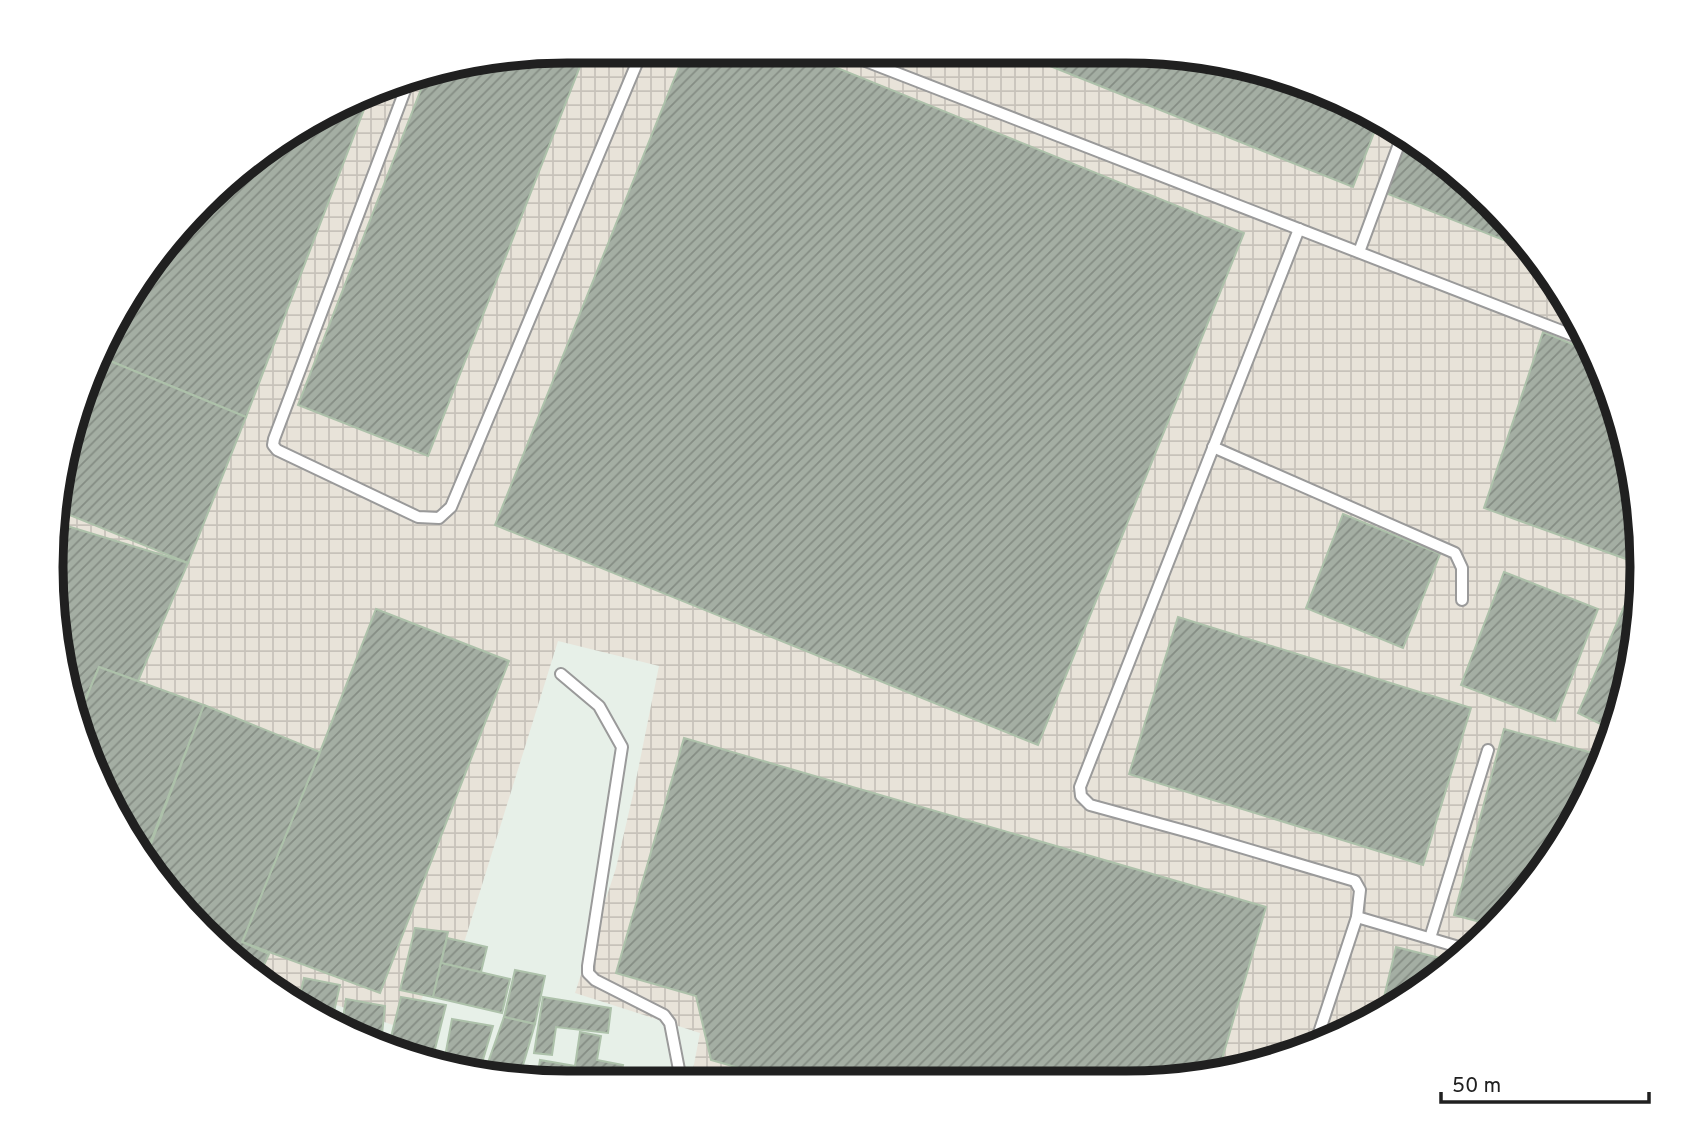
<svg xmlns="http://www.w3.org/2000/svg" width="1693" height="1134" font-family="Overpass,sans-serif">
<defs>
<pattern id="industrial-grid" width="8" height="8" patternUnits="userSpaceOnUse" patternTransform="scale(1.75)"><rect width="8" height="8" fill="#e8e3d9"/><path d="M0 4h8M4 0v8" fill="none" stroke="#c7c2ba"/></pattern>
<pattern id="building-hatch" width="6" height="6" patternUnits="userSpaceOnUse" patternTransform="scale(1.75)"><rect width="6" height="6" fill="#a4aea3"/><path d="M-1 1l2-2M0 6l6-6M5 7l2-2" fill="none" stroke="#858d84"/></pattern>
</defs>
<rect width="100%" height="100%" fill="#e7f0e8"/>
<path fill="url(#industrial-grid)" d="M567 51 1194 55 1354 104 1467 179 1536 253 1589 339 1625 434 1641 534 1638 635 1615 733 1573 825 1514 908 1440 977 1354 1030 1259 1066 1159 1082 691 1080 700 1033 575 993 616 868 634 790 659 666 558 641 463 946 440 960 407 1030 311 996 305 1008 226 955 120 825 68 700 52 533 90 370 158 252 280 138 401 78Z"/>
<g fill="url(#building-hatch)" stroke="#adc1aa" stroke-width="2">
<path d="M567 51H586L428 456 298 405 427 74Z"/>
<path d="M685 52H798L1244 233 1038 745 495 525Z"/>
<path d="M1020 54 1194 55 1354 104 1379 120 1353 187Z"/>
<path d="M370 94 246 417 98 356 158 252 280 138Z"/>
<path d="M1404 137 1467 179 1536 253 1383 192Z"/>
<path d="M1543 332 1594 353 1625 434 1641 534 1640 564 1484 508Z"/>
<path d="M98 356 246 417 188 563 57 510 90 370Z"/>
<path d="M1343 514 1440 554 1403 648 1306 608Z"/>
<path d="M54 522 188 563 138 681 99 667 77 720 68 700 52 533Z"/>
<path d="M1640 570 1638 635 1615 731 1578 713Z"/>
<path d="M1504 572 1598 609 1555 721 1461 685Z"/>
<path d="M376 609 509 661 380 993 242 942 320 752Z"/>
<path d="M1178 617 1471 708 1423 865 1129 774Z"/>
<path d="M99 667 204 705 145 856 120 825 77 720Z"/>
<path d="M204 705 320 752 242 942 269 954 259 976 226 955 146 857Z"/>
<path d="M1504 729 1604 756 1573 825 1514 908 1495 926 1454 915Z"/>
<path d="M684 738 1266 907 1218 1073 1159 1082 781 1080 711 1060 696 996 616 973Z"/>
<path d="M415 928 448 932 433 997 400 990Z"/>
<path d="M447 938 487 947 481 972 441 963Z"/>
<path d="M1396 947 1456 962 1440 977 1380 1014Z"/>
<path d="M441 963 510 979 502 1013 433 997Z"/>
<path d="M515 970 545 976 535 1024 504 1017Z"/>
<path d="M304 978 340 985 331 1025 298 1003Z"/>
<path d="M401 997 446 1005 433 1057 389 1045Z"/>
<path d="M543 997 611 1008 608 1033 556 1027 552 1055 534 1053Z"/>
<path d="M346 999 385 1006 381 1043 341 1031Z"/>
<path d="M504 1017 535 1024 519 1079H499L484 1074Z"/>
<path d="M452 1019 493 1026 479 1073 444 1062Z"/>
<path d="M580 1032 601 1036 597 1060 623 1065 620 1079H537L540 1060 575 1066Z"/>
</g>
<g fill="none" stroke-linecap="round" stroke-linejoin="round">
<g stroke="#9a9a9a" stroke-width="14">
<g id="lane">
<path d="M845 53 1590 342"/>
<path d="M410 77 274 439 273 445 277 450 418 517 439 518 451 507 642 51"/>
<path d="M1299 229 1080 787 1081 796 1090 805 1196 834 1355 881 1360 890 1357 917 1315 1045"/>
<path d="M1359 252 1402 136"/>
<path d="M1213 447 1455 553 1462 568V600"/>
<path d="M561 674 599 706 622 747 588 966V973L595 980 664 1015 670 1023 681 1080"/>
<path d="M1357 917 1469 950"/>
<path d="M1430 938 1488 750"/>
</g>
</g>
<use href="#lane" stroke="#fff" stroke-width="10"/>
</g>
<path d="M0 0H1693V1134H0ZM567 63H1126A504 504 0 0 1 1630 567V567A504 504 0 0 1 1126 1071H567A504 504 0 0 1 63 567V567A504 504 0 0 1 567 63Z" fill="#fff" fill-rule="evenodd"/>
<path fill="none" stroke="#202020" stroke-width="9" d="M567 63H1126A504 504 0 0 1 1630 567V567A504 504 0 0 1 1126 1071H567A504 504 0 0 1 63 567V567A504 504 0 0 1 567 63Z"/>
<path d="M1441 1092v10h208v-10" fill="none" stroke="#202020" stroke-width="3.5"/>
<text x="1452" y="1092" font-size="21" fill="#202020" stroke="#ffffff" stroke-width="5" paint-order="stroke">50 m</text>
</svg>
